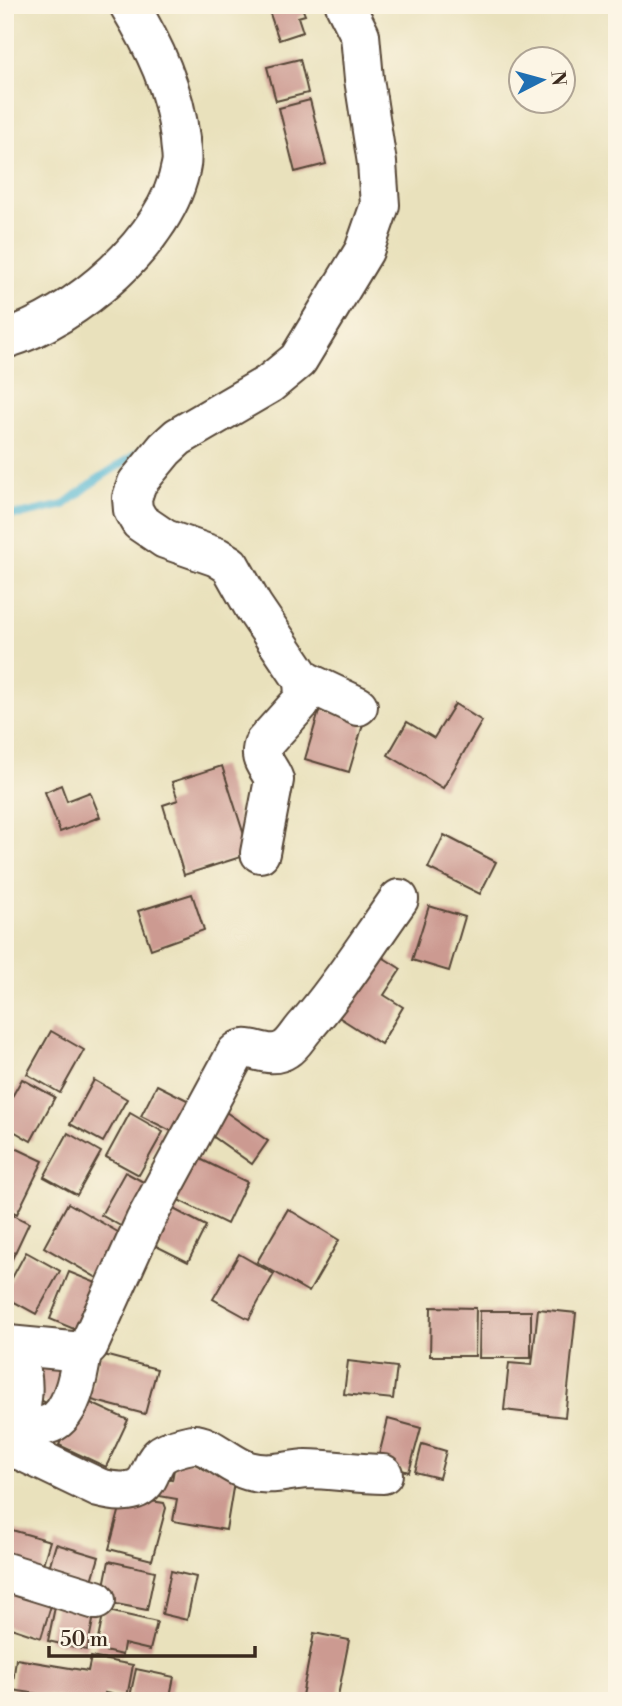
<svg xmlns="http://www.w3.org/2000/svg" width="622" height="1706" font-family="'Libre Bodoni',serif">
<rect width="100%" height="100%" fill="#fcf5e5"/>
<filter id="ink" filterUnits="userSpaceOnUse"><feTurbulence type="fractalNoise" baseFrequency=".0143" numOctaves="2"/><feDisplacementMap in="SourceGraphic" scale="14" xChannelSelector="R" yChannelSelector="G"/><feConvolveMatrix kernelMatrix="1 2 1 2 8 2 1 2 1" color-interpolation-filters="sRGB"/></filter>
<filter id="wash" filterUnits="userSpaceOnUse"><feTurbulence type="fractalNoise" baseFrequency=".00686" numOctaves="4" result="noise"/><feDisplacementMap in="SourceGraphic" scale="28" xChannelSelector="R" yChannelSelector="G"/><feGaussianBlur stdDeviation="1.57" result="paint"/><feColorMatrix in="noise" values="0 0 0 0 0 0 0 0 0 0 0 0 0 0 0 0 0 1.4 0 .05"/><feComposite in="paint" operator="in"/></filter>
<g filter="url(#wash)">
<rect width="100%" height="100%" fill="#e9e1bc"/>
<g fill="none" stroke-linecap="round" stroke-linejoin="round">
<path stroke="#55b7d4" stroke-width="8" d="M5 515 24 514 64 505 96 480 144 449"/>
</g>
<g id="blocks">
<g fill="#cc9a91">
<path d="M267 5H301L305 15 298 17 303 32 279 40Z"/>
<path d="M300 59 308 93 276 101 267 67Z"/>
<path d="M310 100 326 164 295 172 279 108Z"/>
<path d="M455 704 482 721 443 788 388 755 407 722 434 738Z"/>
<path d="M320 708 364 721 349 772 305 759Z"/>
<path d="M222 766 250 854 184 875 163 805 178 800 172 782Z"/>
<path d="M61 785 67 801 90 792 100 817 60 832 45 792Z"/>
<path d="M444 835 496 862 480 894 428 868Z"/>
<path d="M192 894 204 930 151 949 138 911Z"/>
<path d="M429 906 465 917 449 971 412 960Z"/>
<path d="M376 953 401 969 384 995 403 1007 381 1044 337 1016Z"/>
<path d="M51 1031 84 1050 60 1093 27 1074Z"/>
<path d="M22 1079 55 1097 31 1141 5 1126V1109Z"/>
<path d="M94 1080 127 1099 103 1142 70 1124Z"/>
<path d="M157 1085 191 1102 175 1133 141 1116Z"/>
<path d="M220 1108 268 1141 252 1164 211 1135Z"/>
<path d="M130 1113 163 1132 139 1175 106 1157Z"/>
<path d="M68 1133 101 1152 77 1195 44 1177Z"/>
<path d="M5 1143 43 1161 17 1214 5 1208Z"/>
<path d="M190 1154 247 1182 227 1224 170 1196Z"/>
<path d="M125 1172 158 1190 135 1234 101 1215Z"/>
<path d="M160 1202 206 1226 188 1262 142 1239Z"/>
<path d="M68 1203 135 1242 111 1286 44 1247Z"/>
<path d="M288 1209 339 1240 309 1292 257 1262Z"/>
<path d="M5 1211 29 1223 5 1274Z"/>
<path d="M26 1252 60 1271 36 1314 5 1297V1291Z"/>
<path d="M239 1254 274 1274 249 1319 213 1299Z"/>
<path d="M69 1272 106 1287 86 1334 50 1319Z"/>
<path d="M431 1307 476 1308 475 1356H430Z"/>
<path d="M538 1309 576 1313 565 1417 504 1410 509 1363 532 1365Z"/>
<path d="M480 1311H531V1358H479Z"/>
<path d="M100 1354 157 1369 145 1414 88 1399Z"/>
<path d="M47 1355 76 1370 55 1408 26 1392Z"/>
<path d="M348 1361 397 1367 393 1399 344 1394Z"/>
<path d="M80 1398 128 1420 106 1467 59 1445Z"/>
<path d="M388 1419 421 1428 409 1472 377 1463Z"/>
<path d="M422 1444 446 1451 439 1478 415 1472Z"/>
<path d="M176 1459 236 1470 226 1530 173 1521 177 1499 148 1494 151 1477 172 1480Z"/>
<path d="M123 1497 164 1503 166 1508 152 1560 109 1549Z"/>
<path d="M5 1528 50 1541 39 1577 5 1567Z"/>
<path d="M56 1544 99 1557 88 1594 45 1581Z"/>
<path d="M109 1561 155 1571 147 1610 101 1601Z"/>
<path d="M171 1571 196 1577 187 1620 162 1614Z"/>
<path d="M5 1579 54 1596 41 1638 5 1626Z"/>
<path d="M56 1602 95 1611 87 1650 48 1641Z"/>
<path d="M104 1610 157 1622 150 1650 124 1644 122 1655 96 1649Z"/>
<path d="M314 1633 349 1640 337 1701H301Z"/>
<path d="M91 1657 133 1665 127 1697 105 1693 104 1701H83L12 1690 16 1659 88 1671Z"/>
<path d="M136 1669 174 1677 169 1701H129Z"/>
</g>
</g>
</g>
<g filter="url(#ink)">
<use href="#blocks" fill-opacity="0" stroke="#554536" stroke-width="2"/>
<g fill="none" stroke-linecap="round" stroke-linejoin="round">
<g stroke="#554536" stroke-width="42">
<g id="minor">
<path d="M345 5 360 35 364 79 377 163 380 205 364 251 298 360 269 384 178 437 165 449 137 483 132 498 133 510 140 522 165 539 217 557 230 565 253 606 303 680 358 706"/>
<path d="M5 339C74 319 169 239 181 165 183 157 180 147 180 139 175 90 154 46 129 5"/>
<path d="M260 853 274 780C269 765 257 761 264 743L300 703 304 696 303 680"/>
<path d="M5 1343C35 1373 21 1419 5 1452"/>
<path d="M8 1345 82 1352 89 1345 145 1221 236 1053C248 1040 267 1062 286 1049 294 1044 300 1032 307 1025 341 986 369 941 399 899"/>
<path d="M18 1421C27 1424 37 1428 46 1425 72 1419 79 1374 82 1352"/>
<path d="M9 1445 99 1488C113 1492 135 1495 145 1482 152 1474 152 1462 161 1455 169 1449 182 1446 192 1444 208 1442 230 1466 249 1471 270 1477 287 1470 307 1469 331 1469 357 1474 383 1474"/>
<path d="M5 1572 96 1600"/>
</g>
</g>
<use href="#minor" stroke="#fff" stroke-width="38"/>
</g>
</g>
<rect width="622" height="1706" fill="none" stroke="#fcf5e5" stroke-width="28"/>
<g transform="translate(542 80) rotate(84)"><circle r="33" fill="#fcf5e5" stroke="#afa495" stroke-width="2"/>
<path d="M0-5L12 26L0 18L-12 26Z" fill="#1f6fb2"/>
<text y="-10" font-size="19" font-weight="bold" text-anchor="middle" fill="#3b2a1e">N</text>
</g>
<path d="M49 1646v10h206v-10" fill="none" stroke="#3b2a1e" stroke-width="3.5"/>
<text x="60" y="1646" font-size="21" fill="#3b2a1e" stroke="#fcf5e5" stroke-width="5" paint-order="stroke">50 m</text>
</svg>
